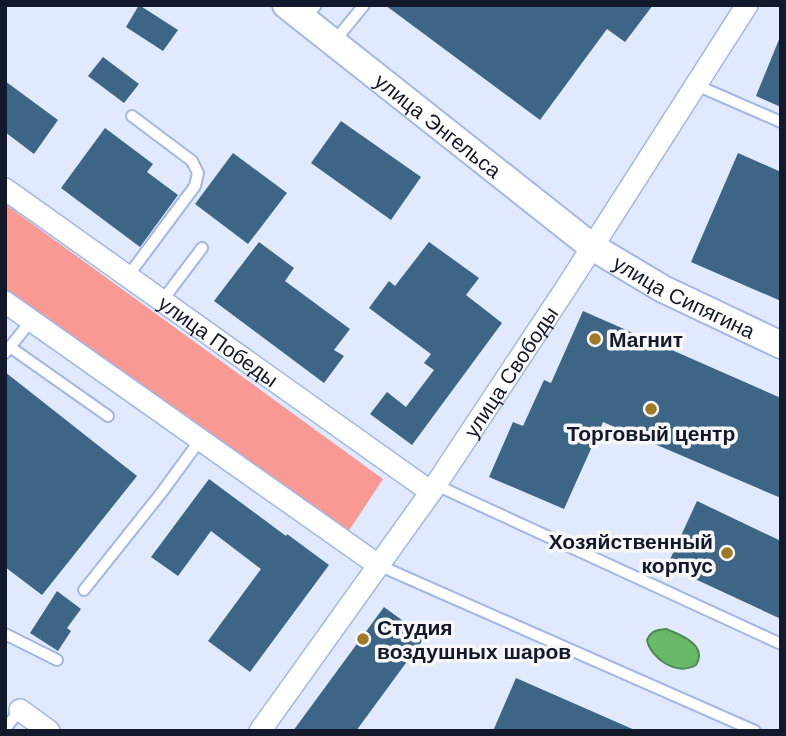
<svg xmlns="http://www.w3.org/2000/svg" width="786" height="736" font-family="Arial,sans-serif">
<rect width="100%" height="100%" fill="#e1eafd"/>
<path fill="#f89993" d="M5 204 383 479 348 532 5 289Z"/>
<path fill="#69b969" stroke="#4f8956" stroke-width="2" d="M666 629C681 635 708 645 696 665 677 676 651 659 647 640 651 631 656 630 666 629Z"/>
<g fill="#3c6586">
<path d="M139 5 178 30 163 51 126 27Z"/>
<path d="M385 5H653L625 42 607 29 540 120Z"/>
<path d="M780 37H781V107L756 96Z"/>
<path d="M103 57 139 84 124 103 88 76Z"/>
<path d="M5 81 58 120 34 154 5 132Z"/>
<path d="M341 121 421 177 391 220 311 163Z"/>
<path d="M105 128 153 164 147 172 178 195 140 247 61 188Z"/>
<path d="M233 153 287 193 248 244 195 204Z"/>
<path d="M738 153 781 172V301L691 262Z"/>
<path d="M259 242 294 268 285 281 350 329 334 350 344 356 324 383 214 301Z"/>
<path d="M429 242 479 278 466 295 502 323 412 445 370 414 387 392 406 407 434 370 424 363 431 354 369 308 389 281 395 286Z"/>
<path d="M583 311 781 398V498L603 422 564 509 489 477 513 422 523 426 544 380 551 383Z"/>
<path d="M5 372 137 476 42 595 5 567Z"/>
<path d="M209 479 286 536 287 534 329 565 250 672 208 641 261 569 211 531 178 576 151 557Z"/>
<path d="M697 501 781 541V619L667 566Z"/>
<path d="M57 591 81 609 67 628 71 631 58 651 30 633Z"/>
<path d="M384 607 425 637 356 731H293Z"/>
<path d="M516 678 637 731H493Z"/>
</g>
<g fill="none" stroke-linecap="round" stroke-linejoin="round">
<g stroke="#a1b8e6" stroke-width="14">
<g id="service">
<path d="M305 20 316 5"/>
<path d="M333 43 364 5"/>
<path d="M696 85 781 122"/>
<path d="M128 276 195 186 198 173 192 161 132 116"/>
<path d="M162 301 202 248"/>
<path d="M10 347 108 416"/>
<path d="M5 353 31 321"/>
<path d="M436 485 781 644"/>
<path d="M378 565 755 731"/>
<path d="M84 590 162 492 200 440"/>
<path d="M5 634 57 660"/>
<path d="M5 729 20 710"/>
</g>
</g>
<g stroke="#a1b8e6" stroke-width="24">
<g id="minor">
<path id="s1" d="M5 189 431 492"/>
<path d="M5 302 378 565"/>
<path d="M20 710 49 731"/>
<path id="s2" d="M260 731 431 492 568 285 747 5"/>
</g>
</g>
<g stroke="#a1b8e6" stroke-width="30">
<g id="tertiary">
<path id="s3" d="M286 5 591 246 663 289 781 345"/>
</g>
</g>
<use href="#service" stroke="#fff" stroke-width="10"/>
<use href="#minor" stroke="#fff" stroke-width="21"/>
<use href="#tertiary" stroke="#fff" stroke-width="26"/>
</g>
<g fill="#9e7a26" stroke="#f7f7f7" stroke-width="2.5">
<circle cx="595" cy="339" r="7"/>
<circle cx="651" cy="409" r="7"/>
<circle cx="727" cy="553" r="7"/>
<circle cx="363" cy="639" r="7"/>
</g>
<g text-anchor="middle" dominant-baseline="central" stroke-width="7" stroke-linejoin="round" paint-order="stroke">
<g font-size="21" fill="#11192a" stroke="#f7f7f7">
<text stroke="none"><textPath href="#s3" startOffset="194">улица Энгельса</textPath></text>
<text stroke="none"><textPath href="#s3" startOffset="495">улица Сипягина</textPath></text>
<text stroke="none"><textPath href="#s1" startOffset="262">улица Победы</textPath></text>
<text stroke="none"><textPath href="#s2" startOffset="438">улица Свободы</textPath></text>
</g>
<g font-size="21" font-weight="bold" fill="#11192a" stroke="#f7f7f7" text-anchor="start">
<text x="609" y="339">Магнит</text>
<text x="651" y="433" text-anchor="middle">Торговый центр</text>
<text x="713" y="541" text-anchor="end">Хозяйственный<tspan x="713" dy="24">корпус</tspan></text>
<text x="377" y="627">Студия<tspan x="377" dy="24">воздушных шаров</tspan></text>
</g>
</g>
<rect width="786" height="736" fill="none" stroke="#11192a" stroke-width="14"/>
</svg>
